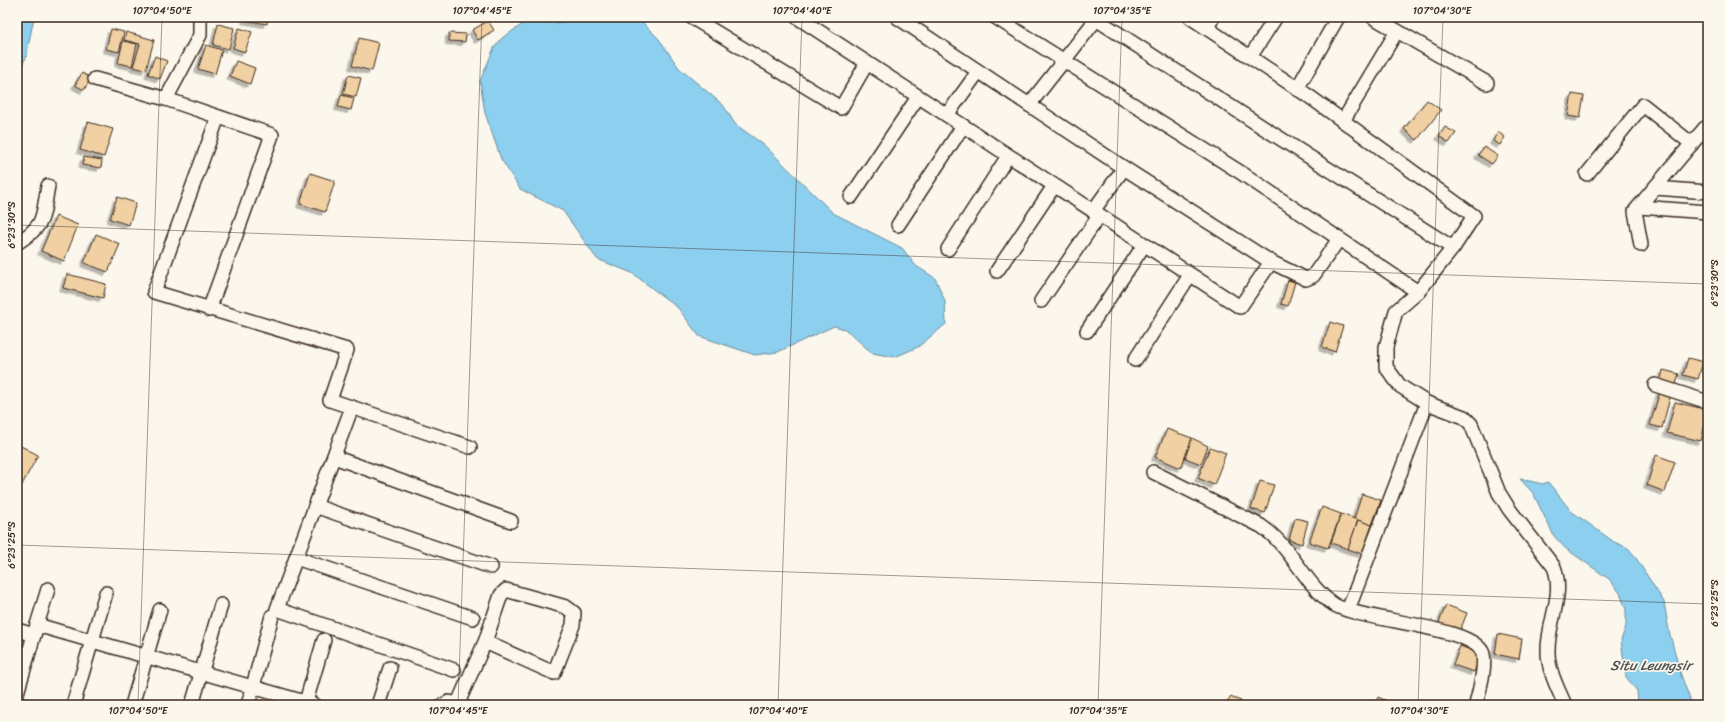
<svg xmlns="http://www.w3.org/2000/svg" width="1725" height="722" font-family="Sriracha,sans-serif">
<defs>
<filter id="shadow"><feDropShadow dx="-3.5" dy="3.5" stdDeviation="0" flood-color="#0004"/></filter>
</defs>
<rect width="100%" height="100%" fill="#fbf7ec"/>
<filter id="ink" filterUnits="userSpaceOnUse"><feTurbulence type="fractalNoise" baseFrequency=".025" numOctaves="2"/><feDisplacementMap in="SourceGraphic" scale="8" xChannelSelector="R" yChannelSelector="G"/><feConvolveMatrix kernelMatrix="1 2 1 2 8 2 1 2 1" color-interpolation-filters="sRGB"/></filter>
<g filter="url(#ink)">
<g fill="#8dcfef" stroke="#6c8d9b">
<path d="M17 17H34L26 58 17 73Z"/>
<path d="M575 17H637L659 39 679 68 723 105 735 124 764 145 833 213 902 248 916 266 935 278 945 301 946 324 918 347 895 357 872 353 845 329 834 326 778 352 755 355 699 336 678 308 632 273 597 259 563 211 520 189 501 159 485 113 480 81 494 48 502 38 532 18C551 23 557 26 575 17Z"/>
<path d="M1520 479 1543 484 1548 482 1571 511 1614 542 1628 548 1634 555 1664 602 1669 631 1681 675 1692 705H1638L1637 691 1626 677 1621 640 1626 626V610L1620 593 1609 579 1565 548 1554 536 1533 493Z"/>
</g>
<g fill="#f1d1a3" stroke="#3b2a1e" filter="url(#shadow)">
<path d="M246 17H268L267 24 245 20Z"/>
<path d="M488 21 494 30 478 40 472 30Z"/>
<path d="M218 24 234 28 229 49 213 45Z"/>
<path d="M239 28 252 32 245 52 233 48Z"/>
<path d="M111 29 124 32 119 52 106 49Z"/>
<path d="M126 32 154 40 146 70 133 67 140 44 124 40Z"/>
<path d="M449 33 466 34 465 42 449 41Z"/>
<path d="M359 38 379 43 372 71 352 66Z"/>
<path d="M123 41 137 44 132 66 118 63Z"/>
<path d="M206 45 222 50 215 74 198 69Z"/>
<path d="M155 56 167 61 160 79 148 74Z"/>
<path d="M236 61 255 68 250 84 230 76Z"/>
<path d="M82 73 91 78 84 90 75 85Z"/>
<path d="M348 75 361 78 356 97 343 94Z"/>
<path d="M1572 94 1584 96 1580 118 1568 116Z"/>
<path d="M341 95 354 98 351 110 338 107Z"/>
<path d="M1427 100 1441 110 1417 140 1404 129Z"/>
<path d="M88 122 113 129 104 157 80 150Z"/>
<path d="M1445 127 1456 133 1449 143 1439 136Z"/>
<path d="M1498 132 1505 137 1500 145 1493 141Z"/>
<path d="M1484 147 1498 156 1492 164 1478 155Z"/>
<path d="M84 157 102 160 101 168 82 165Z"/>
<path d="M310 173 335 181 325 212 300 204Z"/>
<path d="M117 197 136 203 129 225 110 219Z"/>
<path d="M56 216 78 225 64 261 41 251Z"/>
<path d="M96 234 120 244 108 272 84 263Z"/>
<path d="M67 274 106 284 103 298 63 288Z"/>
<path d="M1288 280 1295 282 1288 306 1281 304Z"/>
<path d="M1330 322 1343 326 1335 352 1322 347Z"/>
<path d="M1688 358 1703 362 1698 379 1683 375Z"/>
<path d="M1663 370 1679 374 1675 387 1660 383Z"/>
<path d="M1660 391 1671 394 1662 428 1650 425Z"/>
<path d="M1675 402 1708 410 1701 441 1667 433Z"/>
<path d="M1167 429 1192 438 1181 468 1155 457Z"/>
<path d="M1192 438 1208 446 1201 464 1185 458Z"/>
<path d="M17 444 38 455 17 494Z"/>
<path d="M1210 447 1226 453 1214 485 1198 478Z"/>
<path d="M1656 455 1675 462 1665 492 1647 485Z"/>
<path d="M1260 481 1274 485 1265 513 1251 509Z"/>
<path d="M1362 494 1381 500 1372 525 1354 519Z"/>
<path d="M1322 507 1341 514 1328 548 1309 542Z"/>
<path d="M1341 514 1358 520 1348 549 1331 543Z"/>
<path d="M1295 518 1308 521 1302 544 1289 540Z"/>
<path d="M1358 520 1372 525 1362 554 1348 549Z"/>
<path d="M1446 605 1467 613 1459 633 1438 625Z"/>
<path d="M1498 634 1522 639 1519 659 1495 654Z"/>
<path d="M1460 646 1481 654 1474 672 1453 665Z"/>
<path d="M1230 697 1241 701 1240 705H1227Z"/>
<path d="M1378 697 1396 705H1375Z"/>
</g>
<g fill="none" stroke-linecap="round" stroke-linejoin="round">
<g stroke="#3b2a1e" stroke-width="16">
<g id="street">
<path d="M691 17 841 108 867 63"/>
<path d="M797 17 1240 307 1271 262"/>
<path d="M897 17 1124 168 1271 262 1302 277 1306 279 1313 276 1339 239"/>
<path d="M995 17 1243 174 1418 292 1453 248 1474 216 1310 97 1190 17"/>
<path d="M1373 17 1487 83"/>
<path d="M1096 19 1267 130 1453 248"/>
<path d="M1207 28 1213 17"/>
<path d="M1250 57 1276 17"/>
<path d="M95 79 166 99 200 35V17"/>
<path d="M1297 89 1338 17"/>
<path d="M166 99 272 135 209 310"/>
<path d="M1029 105 1098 17"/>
<path d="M947 115 978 72"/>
<path d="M218 117 154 292 347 350 330 400 470 447"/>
<path d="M1343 121 1397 31"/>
<path d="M1587 174 1643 105 1692 144"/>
<path d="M1655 188 1708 192"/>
<path d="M851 197 918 97"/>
<path d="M1639 207 1708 212"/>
<path d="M1093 211 1124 168"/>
<path d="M898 225 963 126"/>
<path d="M17 243C46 225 42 218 48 186"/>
<path d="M1641 245 1635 211 1705 128H1708"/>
<path d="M948 249 1008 156"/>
<path d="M997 271 1054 186"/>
<path d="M1418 292 1396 311 1386 347V367L1400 386 1427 403 1464 417 1471 424 1499 493 1509 509 1554 567C1565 595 1547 623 1548 652 1548 670 1558 689 1565 705"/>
<path d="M1041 301 1099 216"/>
<path d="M1087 331 1144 245"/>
<path d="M1135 360 1190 275"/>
<path d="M1655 385 1708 402"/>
<path d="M352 407 277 609 454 670"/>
<path d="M334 457 511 521"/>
<path d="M1153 472 1261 526C1293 548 1304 584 1333 604 1358 621 1476 626 1483 654 1486 669 1479 690 1476 705"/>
<path d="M315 506 491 567"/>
<path d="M296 558 473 618"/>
<path d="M48 589 37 625 315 705"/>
<path d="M1348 610 1427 403"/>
<path d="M17 630 34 635"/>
<path d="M17 693 37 625"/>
<path d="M458 703 485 642 501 595 506 590 566 607 574 613 573 625 554 673 485 642"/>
<path d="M73 705 106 593"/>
<path d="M132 705 160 610"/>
<path d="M192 705 221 605"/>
<path d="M248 705 272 616"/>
<path d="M305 705 324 640"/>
<path d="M378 705 390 668"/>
<path d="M443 705 449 702 462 705"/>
</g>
</g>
<use href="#street" stroke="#fbf7ec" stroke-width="13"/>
</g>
</g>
<path fill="none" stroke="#3b2a1e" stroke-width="1" stroke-opacity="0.45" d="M17 225 1708 284M17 545 1708 604M138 705 162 17M458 705 482 17M778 705 802 17M1098 705 1122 17M1418 705 1443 17"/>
<g text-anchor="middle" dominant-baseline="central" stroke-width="3.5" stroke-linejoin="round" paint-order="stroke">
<g font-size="14" font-style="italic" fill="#505352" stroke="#fbf7ec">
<text x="1651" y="665">Situ Leungsir</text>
</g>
</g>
<rect width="1725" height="722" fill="none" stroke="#fbf7ec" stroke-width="44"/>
<rect x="22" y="22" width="1681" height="678" fill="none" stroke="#3b2a1e" stroke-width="1.5"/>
<g font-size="10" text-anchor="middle" fill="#3b2a1e">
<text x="162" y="14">107°04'50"E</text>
<text x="482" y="14">107°04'45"E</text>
<text x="802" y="14">107°04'40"E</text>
<text x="1122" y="14">107°04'35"E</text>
<text x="1442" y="14">107°04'30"E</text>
<text transform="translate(11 225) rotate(-90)" y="4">6°23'30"S</text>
<text transform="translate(1714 283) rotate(-90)" y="4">6°23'30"S</text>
<text transform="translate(11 545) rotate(-90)" y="4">6°23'25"S</text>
<text transform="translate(1714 603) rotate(-90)" y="4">6°23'25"S</text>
<text x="138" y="714">107°04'50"E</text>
<text x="458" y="714">107°04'45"E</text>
<text x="778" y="714">107°04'40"E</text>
<text x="1098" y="714">107°04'35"E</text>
<text x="1419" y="714">107°04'30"E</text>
</g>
</svg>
